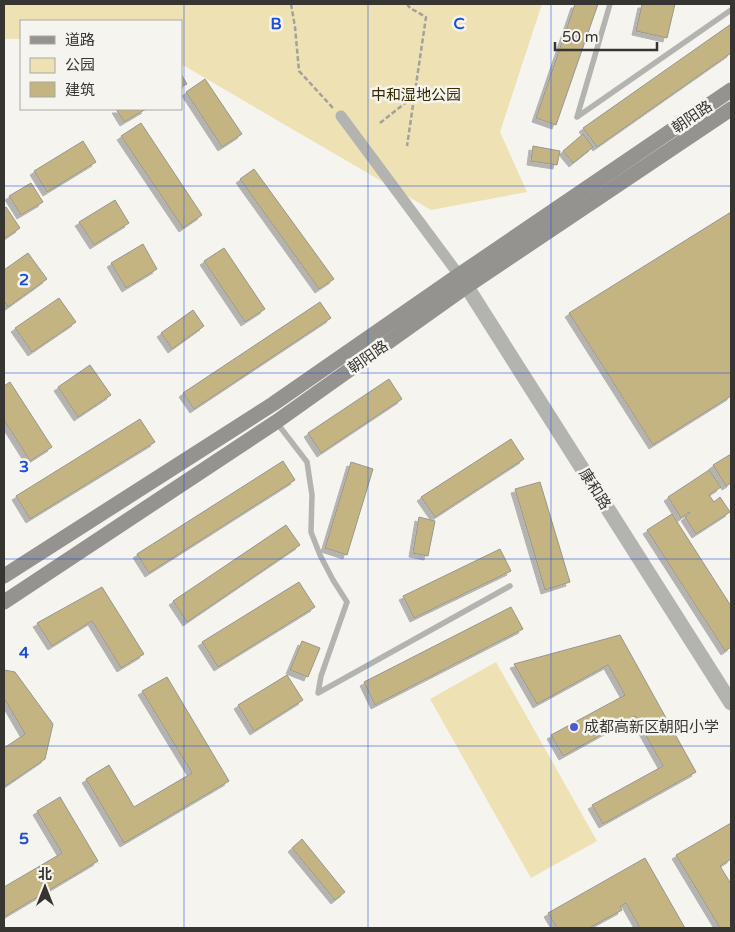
<svg xmlns="http://www.w3.org/2000/svg" width="735" height="932" font-family="'Varela Round','Noto Sans SC',sans-serif">
<defs>
<filter id="shadow"><feDropShadow dx="-4" dy="4" stdDeviation="0" flood-color="#0004"/></filter>
</defs>
<rect width="100%" height="100%" fill="#f6f4ee"/>
<g fill="#eee1b4">
<path d="M4 4H542L500 132 527 192 431 210 181 64V21H21V39H4Z"/>
<path d="M496 662 597 841 531 878 430 699Z"/>
</g>
<g fill="#c4b481" stroke="#979690" filter="url(#shadow)">
<path d="M575 4H598L556 125 536 118Z"/>
<path d="M642 4H675L667 38 636 31Z"/>
<path d="M731 24V53L597 147 583 128Z"/>
<path d="M181 74 187 84 181 87Z"/>
<path d="M205 79 242 134 222 147 186 92Z"/>
<path d="M116 109H146L124 122Z"/>
<path d="M141 123 202 215 183 228 121 136Z"/>
<path d="M583 134 593 147 573 163 563 151Z"/>
<path d="M83 141 96 162 47 192 34 171Z"/>
<path d="M533 146 560 151 557 165 531 161Z"/>
<path d="M254 169 334 279 319 289 240 179Z"/>
<path d="M31 183 43 202 21 215 9 196Z"/>
<path d="M115 200 129 223 94 245 79 222Z"/>
<path d="M6 207 20 228 4 239V209Z"/>
<path d="M731 212V396L653 445 569 313Z"/>
<path d="M143 244 157 269 126 288 111 263Z"/>
<path d="M224 248 265 309 245 322 204 261Z"/>
<path d="M28 253 47 279 8 307 4 301V270Z"/>
<path d="M59 298 76 322 32 352 15 328Z"/>
<path d="M320 302 331 318 194 409 183 393Z"/>
<path d="M193 310 204 326 172 349 161 333Z"/>
<path d="M90 365 111 395 78 417 58 387Z"/>
<path d="M389 379 402 399 321 453 308 433Z"/>
<path d="M10 382 52 447 30 461 4 420V386Z"/>
<path d="M140 419 155 442 30 519 16 496Z"/>
<path d="M511 439 524 459 435 517 421 497Z"/>
<path d="M731 454V483L726 486 713 465Z"/>
<path d="M283 461 295 480 149 573 137 554Z"/>
<path d="M351 462 373 469 347 555 325 548Z"/>
<path d="M709 470 721 487 709 495 714 502 720 497 730 512 696 534 685 517 690 513 689 512 681 518 668 497Z"/>
<path d="M540 482 570 582 545 590 515 489Z"/>
<path d="M672 514 731 606V647L725 651 647 530Z"/>
<path d="M419 517 435 521 428 556 413 553Z"/>
<path d="M286 525 300 545 187 622 173 601Z"/>
<path d="M500 549 511 571 414 618 403 596Z"/>
<path d="M299 582 315 607 218 667 202 642Z"/>
<path d="M102 587 144 654 121 668 92 621 52 646 37 623Z"/>
<path d="M511 607 523 629 375 705 364 682Z"/>
<path d="M620 635 696 772 603 824 592 805 663 766 635 716 563 756 551 735 625 695 608 665 537 704 514 664Z"/>
<path d="M302 641 320 648 308 677 290 670Z"/>
<path d="M4 670 15 672 53 724 45 759 4 787V748L25 734 4 698Z"/>
<path d="M287 675 303 700 254 731 238 705Z"/>
<path d="M167 677 229 781 124 843 86 779 109 765 134 807 192 773 142 691Z"/>
<path d="M60 797 98 861 4 917V886V887L62 853 37 811Z"/>
<path d="M731 823V859L720 866 731 884V928H720L676 855Z"/>
<path d="M302 839 345 892 335 900 292 848Z"/>
<path d="M645 858 685 928H640L626 903 620 907 622 910 591 927 592 928H557L548 913Z"/>
</g>
<g fill="none" stroke-linecap="round" stroke-linejoin="round">
<g stroke="#a2a19c" stroke-width="2.5" stroke-dasharray="5 2.5" stroke-linecap="butt">
<path d="M291 4 295 27 299 71 333 108"/>
<path d="M407 4 410 8 426 17 407 146"/>
<path d="M380 123 414 96"/>
</g>
<g stroke="#b3b3b0" stroke-width="5.5">
<path d="M610 4 577 117 731 10"/>
<path d="M277 423 307 462 312 495 311 532 320 555 333 580 347 602 321 676 318 693 510 586"/>
</g>
<path stroke="#b3b3b0" stroke-width="11" d="M341 116 459 275"/>
<path stroke="#b3b3b0" stroke-width="15" d="M460 276 731 703"/>
<g stroke="#94938f" stroke-width="15">
<path d="M4 576 273 404 459 275 731 90"/>
<path d="M4 602 276 422 470 284 731 109"/>
</g>
</g>
<path fill="none" stroke="#1d4ed8" stroke-width="1" stroke-opacity="0.55" d="M184 4V928M368 4V928M551 4V928M4 186H731M4 373H731M4 559H731M4 746H731"/>
<circle fill="#4b5acf" stroke="#f6f4ee" stroke-width="2" cx="574" cy="727" r="5"/>
<g text-anchor="middle" dominant-baseline="central" stroke-width="5" stroke-linejoin="round" paint-order="stroke">
<g font-size="15" fill="#362b00" stroke="#f6f4ee">
<text x="416" y="95">中和湿地公园</text>
</g>
<g font-size="15" fill="#363532" stroke="#f6f4ee">
<text transform="translate(692 117) rotate(-34)">朝阳路</text>
<text transform="translate(368 357) rotate(-35)">朝阳路</text>
<text transform="translate(595 489) rotate(58)">康和路</text>
</g>
<g font-size="15" fill="#363532" stroke="#f6f4ee" text-anchor="start">
<text x="584" y="727">成都高新区朝阳小学</text>
</g>
</g>
<g font-size="16" text-anchor="middle" font-weight="bold" fill="#1d4ed8" stroke="#f6f4ee" stroke-width="5" stroke-linejoin="round" paint-order="stroke">
<text x="276" y="29">B</text>
<text x="459" y="29">C</text>
<text x="24" y="285">2</text>
<text x="24" y="472">3</text>
<text x="24" y="658">4</text>
<text x="24" y="844">5</text>
</g>
<rect width="735" height="932" fill="none" stroke="#363532" stroke-width="10"/>
<rect x="20" y="20" width="162" height="90" fill="#f6f4ee" stroke="#a9a8a3"/>
<rect x="30" y="36" width="25" height="8" fill="#94938f" stroke="#a9a8a3"/>
<text x="65" y="45" font-size="15" fill="#363532">道路</text>
<rect x="30" y="58" width="25" height="15" fill="#eee1b4" stroke="#a9a8a3"/>
<text x="65" y="70" font-size="15" fill="#363532">公园</text>
<rect x="30" y="82" width="25" height="15" fill="#c4b481" stroke="#a9a8a3"/>
<text x="65" y="95" font-size="15" fill="#363532">建筑</text>
<g transform="translate(45 887)" stroke="#f6f4ee" stroke-width="4" paint-order="stroke">
<path d="M0-4L9 19L0 12L-9 19Z" fill="#363532"/>
<text y="-8" font-size="14" font-weight="bold" text-anchor="middle" fill="#363532">北</text>
</g>
<path d="M555 42v8h102v-8" fill="none" stroke="#363532" stroke-width="2.5"/>
<text x="562" y="42" font-size="15" fill="#363532" stroke="#f6f4ee" stroke-width="4" paint-order="stroke">50 m</text>
</svg>
